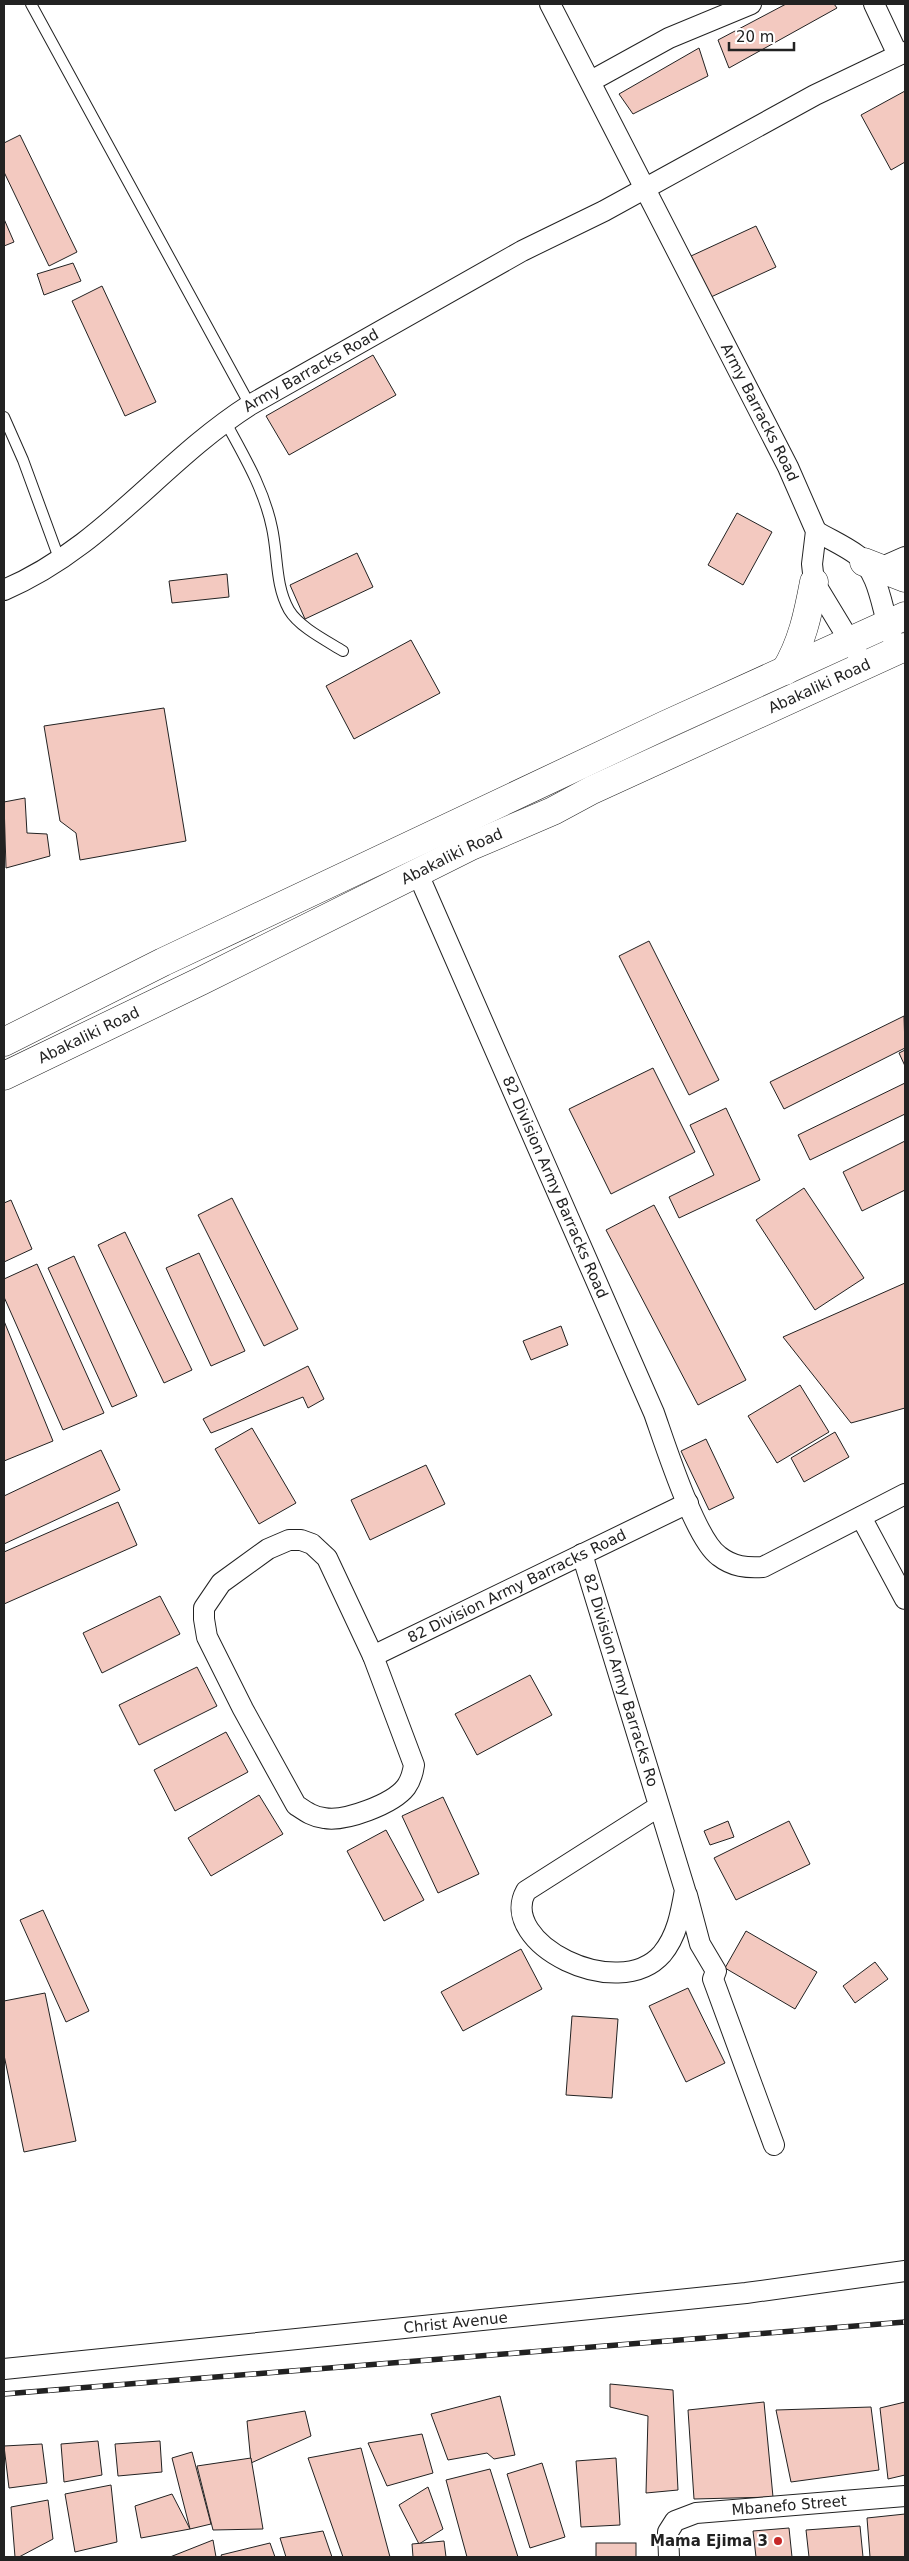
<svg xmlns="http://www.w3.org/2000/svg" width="909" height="2561" font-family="'DejaVu Sans',sans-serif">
<rect width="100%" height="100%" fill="#fff"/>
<g fill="#f3c9c0" stroke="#222">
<path d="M786 4H834L837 8 729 68 718 40Z"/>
<path d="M699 48 708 76 633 114 619 94Z"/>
<path d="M905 91V162L891 170 861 115Z"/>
<path d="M20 135 77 252 49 266 4 172V143Z"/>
<path d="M4 219 14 242 4 246Z"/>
<path d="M756 226 776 267 711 297 691 256Z"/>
<path d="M73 263 81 281 44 295 37 274Z"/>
<path d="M102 286 156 402 125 416 72 301Z"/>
<path d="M373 355 396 395 289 455 266 416Z"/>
<path d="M737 513 772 532 743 585 708 565Z"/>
<path d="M357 553 373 587 305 619 290 585Z"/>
<path d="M227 574 229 597 172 603 169 581Z"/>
<path d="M411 640 440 693 354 739 326 686Z"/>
<path d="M164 708 186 841 80 860 76 833 60 821 44 726Z"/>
<path d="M25 798 27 833 47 834 50 856 6 868 4 802Z"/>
<path d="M649 941 719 1080 689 1095 619 956Z"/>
<path d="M904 1016 905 1048 784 1109 770 1082Z"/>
<path d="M905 1050V1066L899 1053Z"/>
<path d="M653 1068 695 1152 611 1194 569 1109Z"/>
<path d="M905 1083V1114L810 1160 798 1135Z"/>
<path d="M726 1108 760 1180 679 1218 669 1197 714 1175 690 1125Z"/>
<path d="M905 1141V1190L862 1211 843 1172Z"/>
<path d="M804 1188 864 1278 815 1310 756 1220Z"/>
<path d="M232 1198 298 1329 264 1346 198 1215Z"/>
<path d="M11 1200 32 1249 4 1262V1203Z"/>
<path d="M654 1205 746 1380 698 1405 606 1230Z"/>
<path d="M125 1232 192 1370 164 1383 98 1245Z"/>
<path d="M199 1253 245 1351 211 1366 166 1268Z"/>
<path d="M74 1256 137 1396 112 1407 48 1268Z"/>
<path d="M37 1264 104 1413 63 1430 4 1297V1279Z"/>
<path d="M905 1283V1408L851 1423 783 1337Z"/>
<path d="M4 1321 53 1441 4 1461Z"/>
<path d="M561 1326 568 1345 531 1360 523 1341Z"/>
<path d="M308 1366 324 1399 308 1408 303 1397 211 1433 203 1419Z"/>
<path d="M800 1385 829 1432 777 1463 748 1416Z"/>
<path d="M252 1428 296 1503 259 1524 215 1449Z"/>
<path d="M835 1432 849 1457 804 1482 791 1458Z"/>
<path d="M706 1439 734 1498 709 1510 681 1451Z"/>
<path d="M101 1450 120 1490 4 1544V1496Z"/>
<path d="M426 1465 445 1504 370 1540 351 1500Z"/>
<path d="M118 1502 137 1545 4 1604V1552Z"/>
<path d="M160 1596 180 1634 102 1673 83 1633Z"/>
<path d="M197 1667 217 1706 139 1745 119 1705Z"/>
<path d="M530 1675 552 1715 477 1755 455 1714Z"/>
<path d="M226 1732 248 1772 175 1811 154 1770Z"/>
<path d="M259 1795 283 1834 211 1876 188 1838Z"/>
<path d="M443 1797 479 1874 438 1893 402 1816Z"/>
<path d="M728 1821 734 1837 710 1845 704 1831Z"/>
<path d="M789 1821 810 1864 736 1900 714 1858Z"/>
<path d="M386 1830 424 1900 384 1921 347 1851Z"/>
<path d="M43 1910 89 2011 66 2022 20 1920Z"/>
<path d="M746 1931 817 1972 795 2009 725 1968Z"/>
<path d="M521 1949 542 1989 463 2031 441 1992Z"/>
<path d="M875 1962 888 1979 855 2003 843 1986Z"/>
<path d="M688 1988 725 2063 686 2082 649 2006Z"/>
<path d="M45 1993 76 2141 24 2152 4 2055V2001Z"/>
<path d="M572 2016 618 2019 612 2098 566 2095Z"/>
<path d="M610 2384 673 2390 678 2490 646 2493 648 2416 610 2407Z"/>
<path d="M500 2396 515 2455 494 2459 487 2453 448 2460 431 2414Z"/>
<path d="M764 2402 773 2497 694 2499 688 2410Z"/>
<path d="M905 2402V2475L888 2479 880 2408Z"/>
<path d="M871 2407 879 2470 791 2482 776 2410Z"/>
<path d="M305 2411 311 2436 251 2463 247 2421Z"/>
<path d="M422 2434 433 2473 387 2486 368 2443Z"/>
<path d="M98 2441 102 2475 64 2482 61 2444Z"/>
<path d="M160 2441 162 2472 118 2476 115 2444Z"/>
<path d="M42 2444 47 2483 9 2488 4 2446Z"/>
<path d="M361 2448 390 2557H343L308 2458Z"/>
<path d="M192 2452 211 2524 190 2529 172 2458Z"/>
<path d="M251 2458 263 2529 213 2530 197 2466Z"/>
<path d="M616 2458 620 2525 581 2527 576 2461Z"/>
<path d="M542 2463 565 2537 530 2548 507 2474Z"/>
<path d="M490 2469 518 2557H467L446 2480Z"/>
<path d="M111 2485 117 2542 75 2552 65 2494Z"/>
<path d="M428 2487 443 2529 419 2544 399 2505Z"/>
<path d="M172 2494 190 2529 141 2538 135 2506Z"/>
<path d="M48 2500 53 2539 19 2557H15L11 2507Z"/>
<path d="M905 2514V2557H870L867 2518Z"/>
<path d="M860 2526 863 2557H809L806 2530Z"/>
<path d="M789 2528 792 2557H756L753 2531Z"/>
<path d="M323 2531 332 2557H286L280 2538Z"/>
<path d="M213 2540 216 2557H170Z"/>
<path d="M444 2541 446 2557H413L412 2544Z"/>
<path d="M270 2543 275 2557H222L221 2555Z"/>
<rect x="596" y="2543" width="40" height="14"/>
</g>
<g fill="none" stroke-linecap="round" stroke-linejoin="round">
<g stroke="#222" stroke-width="12">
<g id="lane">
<path d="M31 4 250 405"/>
<path d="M4 417 23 460 60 561"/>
<path d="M225 421C244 456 264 489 272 528 278 555 275 585 289 610 299 627 327 641 343 651"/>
</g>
</g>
<g stroke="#222" stroke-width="22">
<g id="street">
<path id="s1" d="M550 4 788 467 816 531 812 564 814 582 857 653"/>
<path d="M874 4 898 55"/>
<path d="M591 81 669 38 751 4"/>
<path d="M816 531C829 539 845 546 857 555 881 575 881 610 892 637"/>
<path d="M880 568 905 557"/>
<path id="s2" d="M4 590C103 548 162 461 250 405L522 251 604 211 815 95 905 52"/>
<path id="s3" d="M418 874 654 1413C665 1444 695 1539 719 1556 733 1567 747 1568 763 1567L905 1494"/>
<path d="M861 1517 905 1599"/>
<path d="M289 1540H301L312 1544 327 1558 373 1656 414 1765C413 1772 411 1780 406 1787 393 1804 345 1822 324 1818 313 1817 305 1811 296 1805L243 1709 207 1637 204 1619V1608L221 1583 268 1549Z"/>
<path id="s4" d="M582 1554 685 1890C681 1913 677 1936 662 1954 618 2004 497 1943 526 1891L658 1807"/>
<path id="s5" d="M373 1656 688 1503"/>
<path d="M687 1895 700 1944 716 1971 713 1979 774 2145"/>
<path id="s6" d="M4 2369 746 2293 905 2271"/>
<path id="s7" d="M669 2557 668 2532 675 2521 696 2513 905 2496"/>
</g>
</g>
<g stroke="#222" stroke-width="29">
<g id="primary">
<path d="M864 562 905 578"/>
<path d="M785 671C802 643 808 614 814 582"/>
<path d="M4 1042 163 962 665 725 905 616"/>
<path id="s8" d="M4 1076 201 981 469 847 553 811 592 790 905 647"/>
</g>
</g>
<use href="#lane" stroke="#fff" stroke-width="10"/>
<use href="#street" stroke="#fff" stroke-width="20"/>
<use href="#primary" stroke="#fff" stroke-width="28"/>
<g stroke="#222" stroke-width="5.5">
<path id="rail" d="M4 2394 905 2322"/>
</g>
<use href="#rail" stroke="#fff" stroke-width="4" stroke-dasharray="11" stroke-linecap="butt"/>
</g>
<circle fill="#c62828" stroke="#fff" stroke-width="2" cx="778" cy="2541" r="5"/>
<g text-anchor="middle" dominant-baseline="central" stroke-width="4" stroke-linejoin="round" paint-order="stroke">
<g font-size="15" fill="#222" stroke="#fff">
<text stroke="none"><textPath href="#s2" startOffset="379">Army Barracks Road</textPath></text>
<text stroke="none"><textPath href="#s1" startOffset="459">Army Barracks Road</textPath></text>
<text stroke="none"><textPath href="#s8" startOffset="904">Abakaliki Road</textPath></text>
<text stroke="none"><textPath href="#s8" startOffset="499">Abakaliki Road</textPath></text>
<text stroke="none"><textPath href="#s8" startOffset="94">Abakaliki Road</textPath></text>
<text stroke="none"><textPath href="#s3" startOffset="342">82 Division Army Barracks Road</textPath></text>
<text stroke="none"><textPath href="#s5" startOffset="160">82 Division Army Barracks Road</textPath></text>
<text stroke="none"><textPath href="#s4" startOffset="132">82 Division Army Barracks Ro</textPath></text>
<text stroke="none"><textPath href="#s6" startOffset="454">Christ Avenue</textPath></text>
<text stroke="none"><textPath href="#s7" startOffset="154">Mbanefo Street</textPath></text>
</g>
<g font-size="15" font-weight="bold" fill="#222" stroke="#fff" text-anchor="end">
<text x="768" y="2541">Mama Ejima 3</text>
</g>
</g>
<rect width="909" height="2561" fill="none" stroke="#222222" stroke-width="10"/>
<path d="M729 42v8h65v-8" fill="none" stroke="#222222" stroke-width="2.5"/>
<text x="736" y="42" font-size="15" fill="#222222" stroke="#ffffff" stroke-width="4" paint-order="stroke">20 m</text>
</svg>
